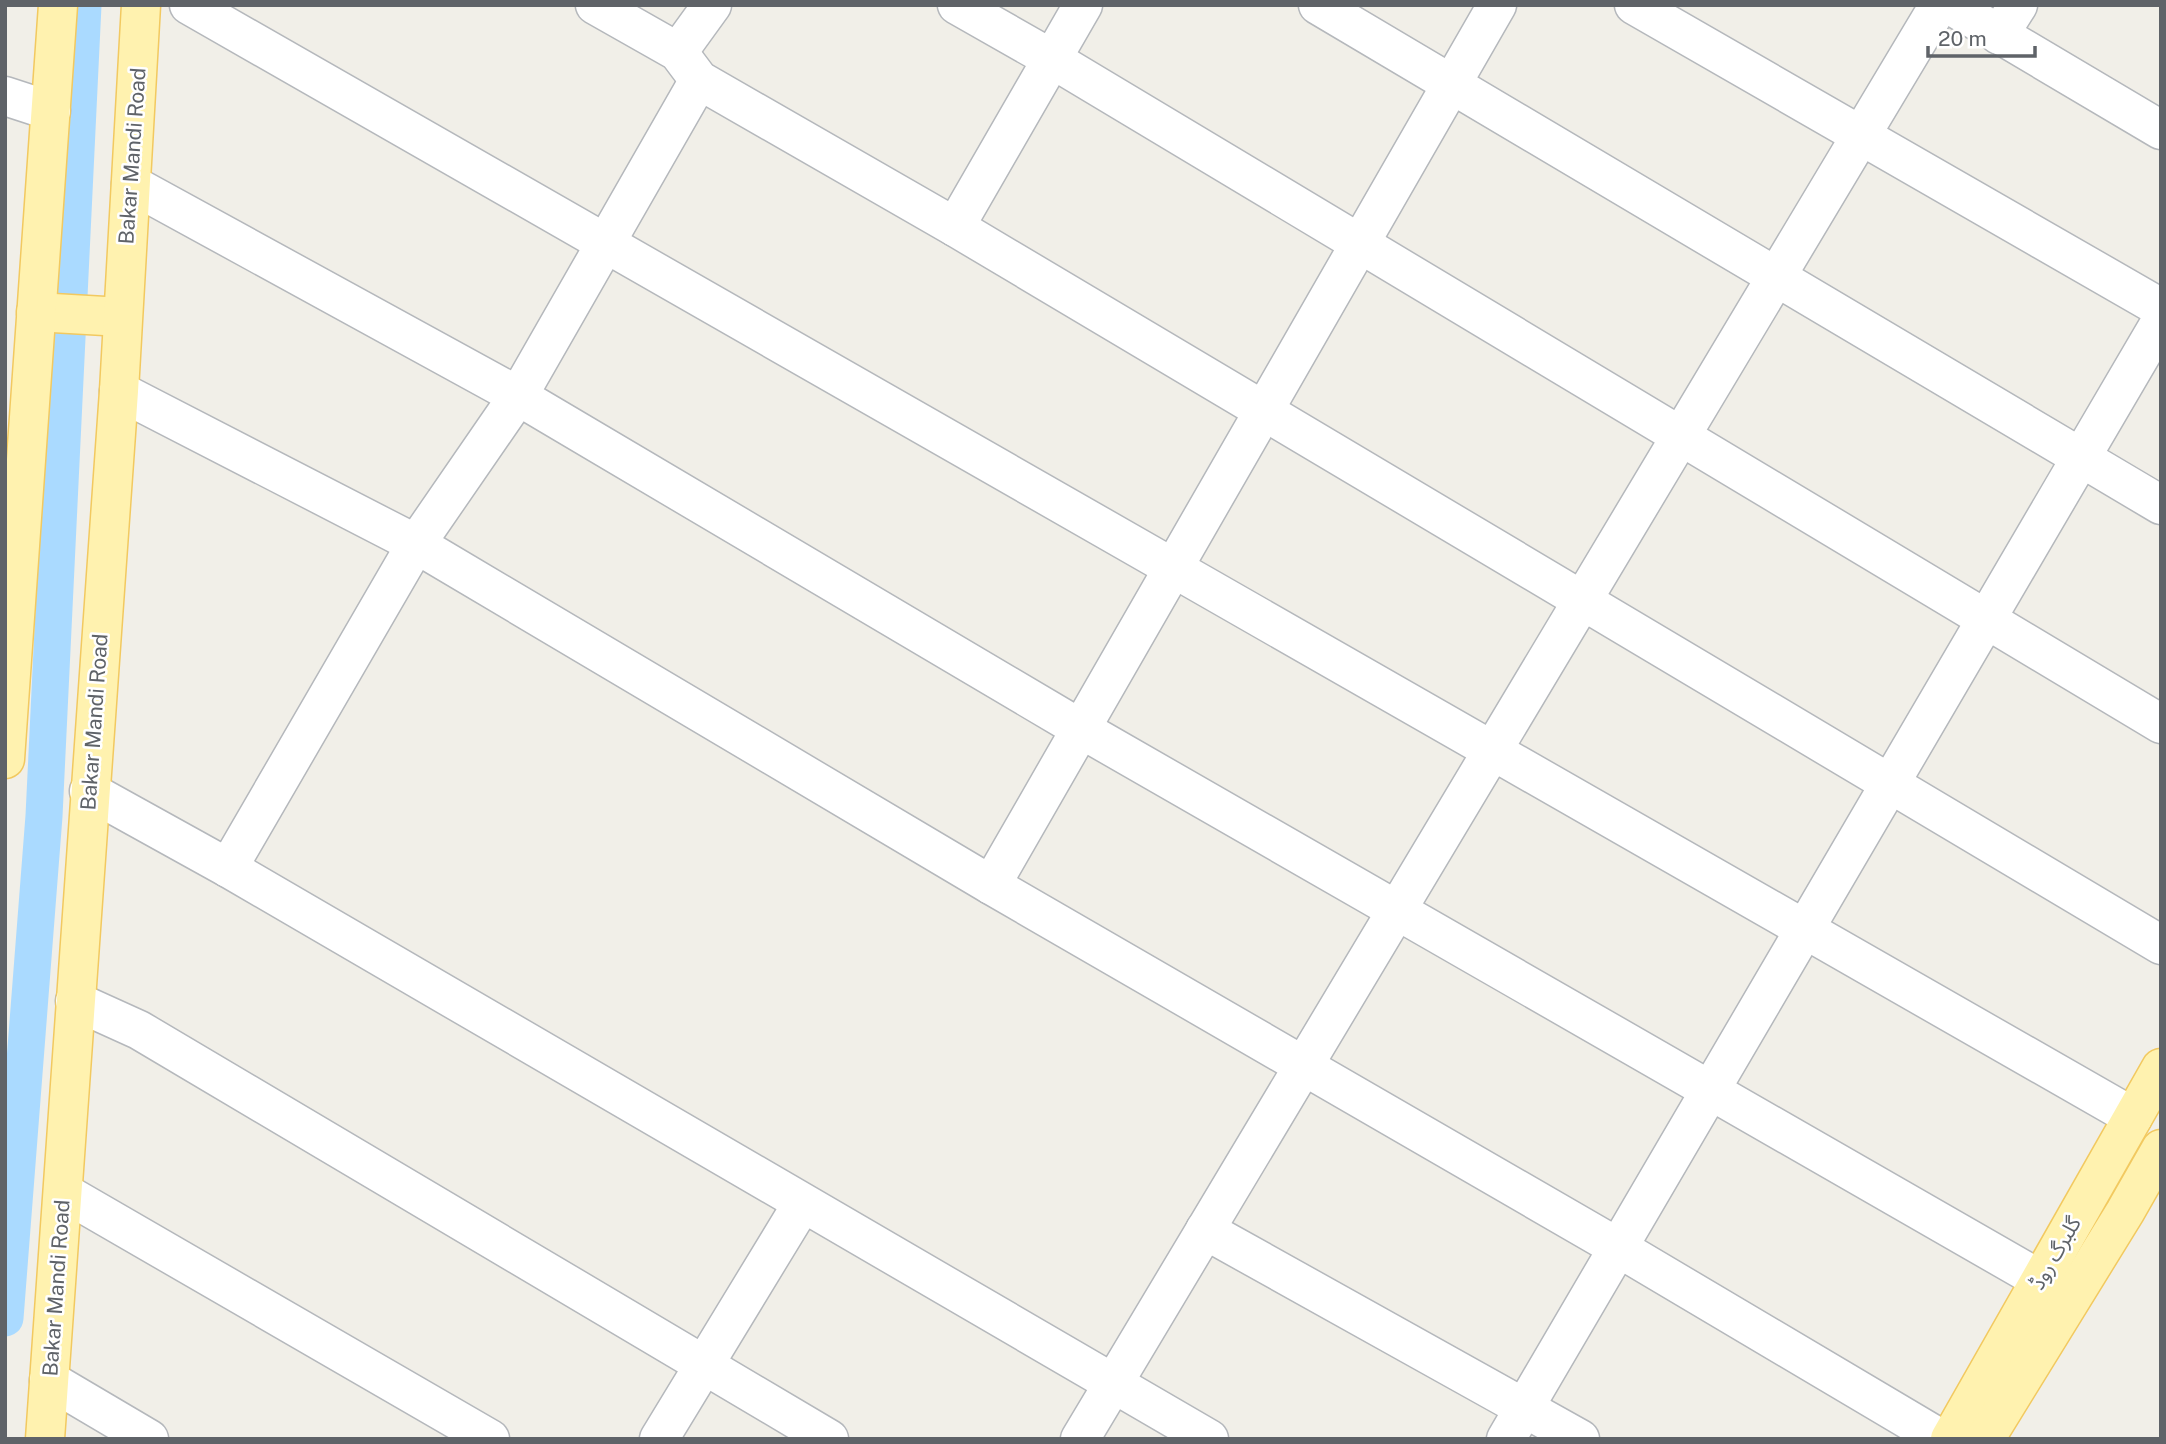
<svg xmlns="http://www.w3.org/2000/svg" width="2166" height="1444" font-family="'Public Sans','Noto Sans Arabic',sans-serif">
<rect width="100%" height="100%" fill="#f1efe8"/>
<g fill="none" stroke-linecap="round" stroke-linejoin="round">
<path stroke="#aadaff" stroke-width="37" d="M5 1318 44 816 83 5"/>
<g stroke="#b5b8bc" stroke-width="41">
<g id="minor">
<path d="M189 5 2133 1117"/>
<path d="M595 5 678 52 699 80 955 227 2161 945"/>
<path d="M957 5 1052 59 2161 724"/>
<path d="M1318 5 2161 505"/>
<path d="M1634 5 2161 308"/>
<path d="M1950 5 2161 130"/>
<path d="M1999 35 2018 5"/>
<path d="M678 52 712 5"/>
<path d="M5 96 51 111"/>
<path d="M131 184 518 396 1081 729 2039 1279"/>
<path d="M955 227 1083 5"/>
<path d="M119 391 416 544 991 885 1617 1247 1941 1439"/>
<path d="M89 791 228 868 1209 1439"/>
<path d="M228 868 416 544 518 396 699 80"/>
<path d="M991 885 1497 5"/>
<path d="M75 1001 139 1030 829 1439"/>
<path d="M63 1192 490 1439"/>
<path d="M1205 1230 1580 1439"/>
<path d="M49 1380 149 1439"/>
<path d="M659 1439 802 1204"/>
<path d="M1080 1439 1939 5"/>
<path d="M1506 1439 2161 321"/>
</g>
</g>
<g stroke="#f2c960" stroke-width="41">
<g id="major">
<path d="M36 312 122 317"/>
<path d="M5 759 58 5"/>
<path d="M45 1439 119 391 141 5"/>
<path d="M1950 1439 2161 1068"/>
<path d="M1985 1439 2125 1212 2161 1149"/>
</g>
</g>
<use href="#minor" stroke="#fff" stroke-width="38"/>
<use href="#major" stroke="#fff2af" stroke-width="38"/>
</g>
<g text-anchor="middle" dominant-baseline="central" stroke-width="5" stroke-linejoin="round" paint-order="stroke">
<g font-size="21" fill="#5f6368" stroke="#fff">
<text transform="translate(132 156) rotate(-86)">Bakar Mandi Road</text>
<text transform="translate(94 722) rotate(-86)">Bakar Mandi Road</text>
<text transform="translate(2055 1253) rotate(-60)">گلبرگ روڈ</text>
<text transform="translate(56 1288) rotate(-86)">Bakar Mandi Road</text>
</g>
</g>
<rect width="2166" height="1444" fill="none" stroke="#5f6368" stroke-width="14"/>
<path d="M1928 46v10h107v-10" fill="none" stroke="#5f6368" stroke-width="3.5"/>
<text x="1938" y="46" font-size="21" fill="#5f6368" stroke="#ffffff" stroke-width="5" paint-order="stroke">20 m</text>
</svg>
